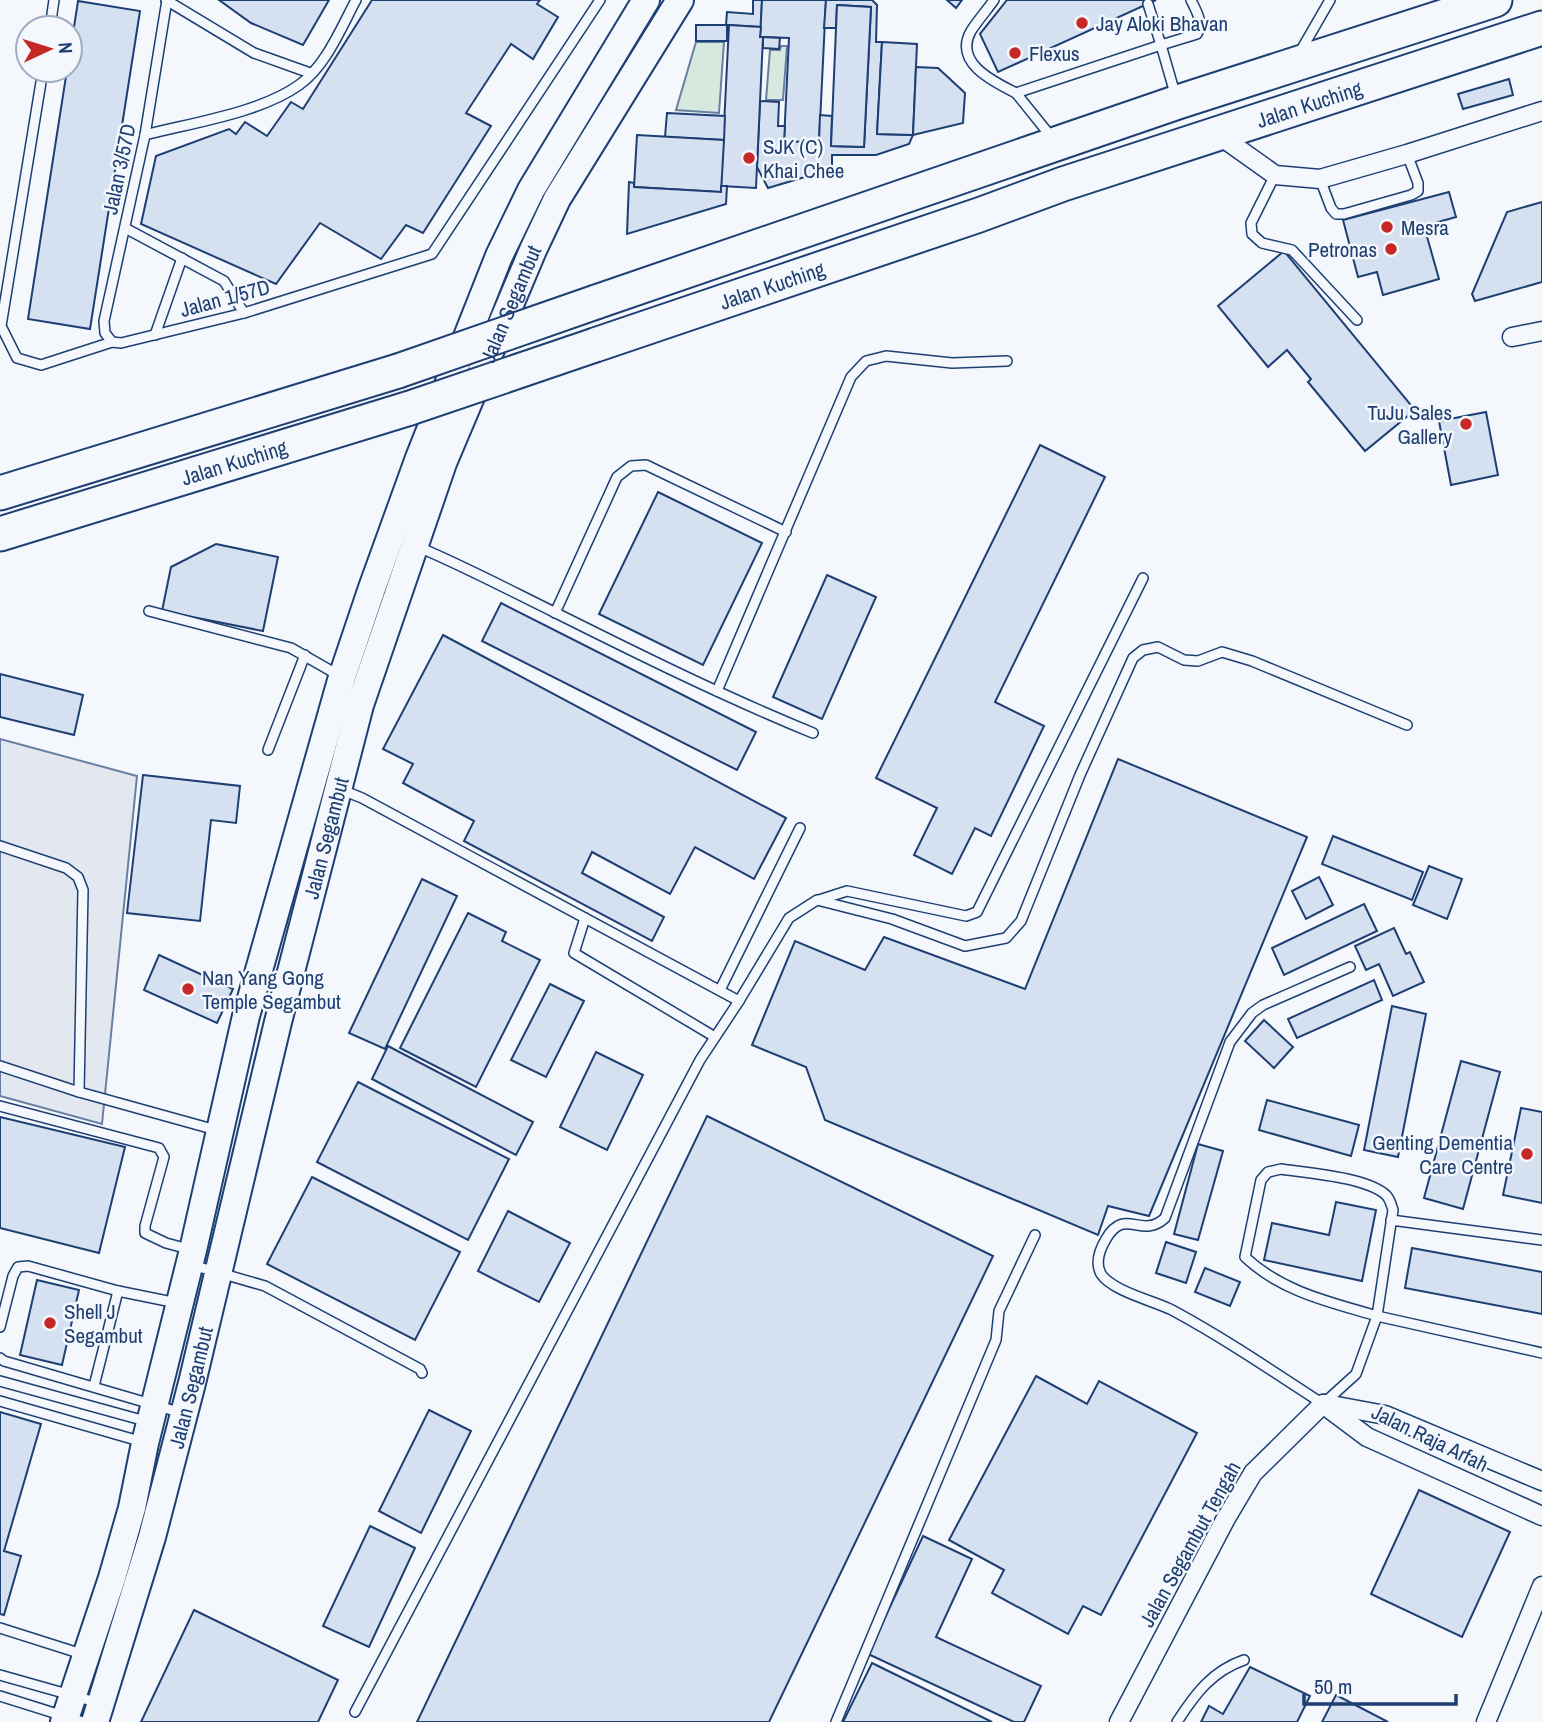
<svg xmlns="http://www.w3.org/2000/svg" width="1542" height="1722" font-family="'Archivo Narrow',sans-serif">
<rect width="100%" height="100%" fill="#f4f7fb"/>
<g fill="#d7e8df" stroke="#687fa3" stroke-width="2">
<path d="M696 42H724L719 113 676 110Z"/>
<path d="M781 46H787L783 100H766L770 50H780Z"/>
</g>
<path fill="#e3e8f0" stroke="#687fa3" stroke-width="2" d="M0 739 137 776 102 1124 0 1096Z"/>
<g fill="#d5e0f0" stroke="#1d3f73" stroke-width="2">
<path d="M219 0H329L303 45 251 23Z"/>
<path d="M372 0H540L537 4 558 17 533 59 511 44 466 113 491 126 423 233 406 225 381 259 320 223 276 284 141 224 156 156 229 129 236 134 245 122 267 136 291 102 303 109Z"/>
<path d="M753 0H762L761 27 726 25 727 12 753 14Z"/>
<path d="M762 0H826L819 143 784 141 789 38 760 37Z"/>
<path d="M826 0H872L877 5 876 42H882L877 134 913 135 909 144 876 155H832V169L768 188 757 167 760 101 779 102 778 126H785L784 141 819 143 820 115 832 116 831 146 864 147 871 7 837 5 836 28H824Z"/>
<path d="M947 0H962L956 8Z"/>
<path d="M1007 0H1156L998 72 980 34Z"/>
<path d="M78 1 140 11 90 329 28 319 67 70H70V53Z"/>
<path d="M837 5 871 7 864 147 831 146Z"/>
<rect x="696" y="25" width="31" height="16"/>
<path d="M729 25 761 27 760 37H763L756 188 721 186Z"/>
<path d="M763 37 780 38 779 49 763 48Z"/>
<path d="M882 42 917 44 913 135 877 134Z"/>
<path d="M916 67 938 68 965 93 963 123 913 135Z"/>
<path d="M1509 79 1513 95 1463 109 1458 94Z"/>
<path d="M667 113 725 116 724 140 665 137Z"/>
<path d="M637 135 724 140 721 192 634 187Z"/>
<path d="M629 182 634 183V187L721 192V186H727L726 204 627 234Z"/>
<path d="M1449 192 1456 217 1424 226 1439 279 1383 295 1377 272 1358 277 1343 220Z"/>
<path d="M1542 202V282L1475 301 1472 294 1507 212Z"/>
<path d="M1284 251 1415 410 1365 451 1308 382 1311 379 1287 350 1268 367 1218 306Z"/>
<path d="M1486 412 1498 475 1451 485 1439 421Z"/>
<path d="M1040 445 1105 477 995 702 1044 726 991 836 975 828 952 874 914 855 937 808 876 778Z"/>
<path d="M658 492 762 543 703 665 599 614Z"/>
<path d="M216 544 278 557 263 631 162 611 171 567Z"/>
<path d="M827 575 876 597 822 719 773 697Z"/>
<path d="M501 603 756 732 737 770 482 641Z"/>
<path d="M443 635 786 818 754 879 695 847 670 894 592 852 582 873 664 917 652 941 464 841 474 821 403 783 413 764 383 749Z"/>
<path d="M0 674 83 695 74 735 0 717Z"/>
<path d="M1118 759 1307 837 1149 1216 1108 1206 1098 1235 825 1120 806 1067 752 1045 795 941 865 970 884 937 1025 989Z"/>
<path d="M143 775 240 786 236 823 211 820 200 921 127 913Z"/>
<path d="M1333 836 1423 872 1412 900 1322 864Z"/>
<path d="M1429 866 1462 879 1447 919 1413 905Z"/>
<path d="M1319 877 1333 905 1306 919 1292 891Z"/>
<path d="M422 879 457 896 385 1049 349 1033Z"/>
<path d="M1364 904 1377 931 1284 975 1272 948Z"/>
<path d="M468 913 506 932 502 941 540 960 476 1087 400 1048Z"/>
<path d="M1394 928 1406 954 1410 952 1424 982 1393 996 1379 964 1366 970 1355 946Z"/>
<path d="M159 955 233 989 217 1023 144 990Z"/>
<path d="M1374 980 1382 1000 1297 1038 1288 1019Z"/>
<path d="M550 984 584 1001 546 1077 511 1060Z"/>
<path d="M1392 1006 1426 1014 1398 1157 1364 1150Z"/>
<path d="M1264 1020 1293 1047 1274 1068 1245 1041Z"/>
<path d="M388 1046 533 1122 516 1155 372 1079Z"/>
<path d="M596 1052 643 1075 607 1150 560 1127Z"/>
<path d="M1461 1061 1500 1072 1463 1209 1424 1198Z"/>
<path d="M358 1082 509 1159 468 1240 317 1162Z"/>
<path d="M1267 1100 1359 1125 1351 1156 1259 1130Z"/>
<path d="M1521 1108 1542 1112V1203L1503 1195Z"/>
<path d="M707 1116 993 1256 769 1722H417Z"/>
<path d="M0 1117 125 1147 99 1253 0 1228Z"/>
<path d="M1198 1144 1223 1151 1198 1240 1174 1234Z"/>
<path d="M312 1177 460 1252 415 1340 267 1264Z"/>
<path d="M1336 1202 1376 1210 1362 1281 1264 1260 1272 1223 1329 1235Z"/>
<path d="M508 1211 570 1243 539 1302 478 1271Z"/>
<path d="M1166 1242 1196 1252 1186 1283 1156 1273Z"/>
<path d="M1412 1248 1542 1272V1314L1405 1288Z"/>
<path d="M1205 1268 1240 1282 1230 1306 1195 1292Z"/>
<path d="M37 1280 79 1290 62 1365 20 1355Z"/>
<path d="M1036 1376 1087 1404 1099 1381 1197 1433 1101 1615 1083 1606 1068 1634 992 1593 1004 1570 949 1540Z"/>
<path d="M429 1410 471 1431 421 1533 379 1511Z"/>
<path d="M0 1412 41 1424 4 1551 21 1556 4 1615 0 1614Z"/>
<path d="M1419 1490 1510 1532 1462 1637 1371 1594Z"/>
<path d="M370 1526 415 1548 369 1647 323 1626Z"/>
<path d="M923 1536 972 1559 936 1637 1041 1686 1024 1722H1014L868 1654Z"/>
<path d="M194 1610 338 1680 318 1722H141Z"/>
<path d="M872 1663 992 1722H843Z"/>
<path d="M1250 1667 1310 1696 1297 1722H1201L1209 1706 1223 1714Z"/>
<path d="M1336 1695 1388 1722H1322Z"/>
</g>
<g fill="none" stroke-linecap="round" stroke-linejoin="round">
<g stroke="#1d3f73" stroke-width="12">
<g id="lane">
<path d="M166 0 254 53 310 73"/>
<path d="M994 0C987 10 978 20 971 31 953 63 994 82 1016 93"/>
<path d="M1148 4 1161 45 1197 34C1204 22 1196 11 1191 0"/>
<path d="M50 28 54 0"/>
<path d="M1300 52 1330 0"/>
<path d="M43 70 1 326 17 358 41 365 112 342 121 343 244 313 432 254 600 0"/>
<path d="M145 135C191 123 260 113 299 85 326 66 341 28 356 0"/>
<path d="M1053 139 1016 93 1161 45 1176 97"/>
<path d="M1275 175 1251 223 1252 234 1262 243 1292 250 1357 320"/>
<path d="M1320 179 1331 208 1336 214H1344L1411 195 1418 191V183L1407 154"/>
<path d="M125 228 224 281 244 313"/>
<path d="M155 335 182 258"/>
<path d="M112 342 105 333 104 321 145 135 167 0"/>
<path d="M416 546C464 566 509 590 556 613 640 655 725 697 813 733"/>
<path d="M149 611 291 648 340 676"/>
<path d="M555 613 617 477 631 466 646 465 786 532"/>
<path d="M717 691 851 377 866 361 886 356 952 363 1007 361"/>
<path d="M268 750 305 655"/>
<path d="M342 790 362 798 739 1001"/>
<path d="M0 846 66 868 78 877 83 890 79 1092 216 1130"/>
<path d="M819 900 847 891 966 916 977 912 1143 578"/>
<path d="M585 918 574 953 715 1037"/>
<path d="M1350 967 1263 1005 1252 1013 1230 1042 1165 1218C1141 1240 1125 1206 1106 1239 1100 1249 1095 1263 1101 1274 1112 1291 1154 1301 1172 1310 1224 1338 1274 1372 1323 1404L1356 1374 1377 1316 1542 1353"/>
<path d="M720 990 800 828"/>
<path d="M0 1066 79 1092"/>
<path d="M0 1106 159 1148 164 1157 145 1226V1233L166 1243 192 1250"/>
<path d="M1281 1169C1307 1173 1366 1177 1386 1195 1390 1199 1391 1204 1393 1210L1377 1316C1330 1302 1282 1292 1245 1257L1261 1180 1268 1172Z"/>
<path d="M1391 1220 1542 1240"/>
<path d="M192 1265 265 1286 420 1369 422 1373"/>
<path d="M0 1327 13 1276 18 1267 28 1266 118 1291 177 1303"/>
<path d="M0 1358 4 1361 182 1413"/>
<path d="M0 1381 149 1422"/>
<path d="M94 1386 118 1291"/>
<path d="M0 1401 143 1442"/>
<path d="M0 1628 85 1655"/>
<path d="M0 1675 99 1703"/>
<path d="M0 1696 83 1722"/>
<path d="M355 1712 700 1060 739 1001 789 918 817 900 892 919 965 946 1006 938 1021 921 1080 775 1133 658 1143 650 1158 647 1184 660 1198 661 1222 652 1252 661 1407 725"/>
<path d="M836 1722 996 1340 999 1311 1035 1235"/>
<path d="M1177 1722C1195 1694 1212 1671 1244 1660"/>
</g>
</g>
<g stroke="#1d3f73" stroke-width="21">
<g id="street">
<path d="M1216 133 1275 175 1320 179 1407 154 1542 111"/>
<path d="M1512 337 1542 331"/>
<path d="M1323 1404 1367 1437 1542 1516"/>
<path d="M1326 1404 1385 1415 1542 1481"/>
<path d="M1119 1722 1225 1520 1253 1473 1323 1404"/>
<path d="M1486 1722 1542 1586"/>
</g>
</g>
<g stroke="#1d3f73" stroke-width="30">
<g id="secondary">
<path d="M64 1722 112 1578 132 1508 145 1443 193 1250 246 1016 342 677 372 588 419 458 499 256 531 190 646 0"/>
<path id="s1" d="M95 1722 152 1537 192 1383 278 1022 360 705 443 463 533 250 557 199 680 0"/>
</g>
</g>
<g stroke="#1d3f73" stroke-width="37">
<g id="highway">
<path d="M596 302 1178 102 1495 0"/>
<path id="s2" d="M595 345 979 215 1063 184 1542 28"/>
<path d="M0 493 398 371"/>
<path id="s3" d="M0 534 410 408"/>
</g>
</g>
<use href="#lane" stroke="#f4f7fb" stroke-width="9"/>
<use href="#street" stroke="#f4f7fb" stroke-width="18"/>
<use href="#secondary" stroke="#f4f7fb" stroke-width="26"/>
<use href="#highway" stroke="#f4f7fb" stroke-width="33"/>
<g stroke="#1d3f73" stroke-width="37" stroke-linecap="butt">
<g id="highway-bridge">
<path d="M398 371 596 302"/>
<path d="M410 408 595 345"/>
</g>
</g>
<use href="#highway-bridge" stroke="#f4f7fb" stroke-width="33"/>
</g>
<g fill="#c62828" stroke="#f4f7fb" stroke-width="2.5">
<circle cx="1082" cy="23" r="7"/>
<circle cx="1015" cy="53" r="7"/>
<circle cx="749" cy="158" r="7"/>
<circle cx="1387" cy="227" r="7"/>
<circle cx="1391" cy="249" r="7"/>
<circle cx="1466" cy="424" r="7"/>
<circle cx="188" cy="989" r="7"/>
<circle cx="1527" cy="1154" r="7"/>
<circle cx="50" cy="1323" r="7"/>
</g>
<g text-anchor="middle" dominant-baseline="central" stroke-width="5" stroke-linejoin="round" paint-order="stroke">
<g font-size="21" fill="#1d3f73" stroke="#f4f7fb" text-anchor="start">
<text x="1096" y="23">Jay Aloki Bhavan</text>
<text x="1029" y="53">Flexus</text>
<text x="763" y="146">SJK (C)<tspan x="763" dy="24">Khai Chee</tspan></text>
<text x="1401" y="227">Mesra</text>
<text x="1377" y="249" text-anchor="end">Petronas</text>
<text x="1452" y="412" text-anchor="end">TuJu Sales<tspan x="1452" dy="24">Gallery</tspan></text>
<text x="202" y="977">Nan Yang Gong<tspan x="202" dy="24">Temple Segambut</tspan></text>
<text x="1513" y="1142" text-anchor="end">Genting Dementia<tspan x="1513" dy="24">Care Centre</tspan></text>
<text x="64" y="1311">Shell J<tspan x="64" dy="24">Segambut</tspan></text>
</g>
<g font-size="21" fill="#1d3f73" stroke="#f4f7fb">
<text stroke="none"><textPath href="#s2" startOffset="754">Jalan Kuching</textPath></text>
<text transform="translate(119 169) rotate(-78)">Jalan 3/57D</text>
<text stroke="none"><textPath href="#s2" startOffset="187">Jalan Kuching</textPath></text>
<text transform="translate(225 298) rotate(-15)">Jalan 1/57D</text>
<text stroke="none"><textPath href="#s1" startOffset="1480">Jalan Segambut</textPath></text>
<text stroke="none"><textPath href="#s3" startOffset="245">Jalan Kuching</textPath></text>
<text stroke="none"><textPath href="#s1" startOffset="914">Jalan Segambut</textPath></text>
<text stroke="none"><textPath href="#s1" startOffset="348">Jalan Segambut</textPath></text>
<text transform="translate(1430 1438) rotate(26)">Jalan Raja Arfah</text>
<text transform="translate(1190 1544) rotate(-61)">Jalan Segambut Tengah</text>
</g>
</g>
<g transform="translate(49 49) rotate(86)"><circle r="33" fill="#f4f7fb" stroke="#9eadc5" stroke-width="2"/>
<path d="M0-5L12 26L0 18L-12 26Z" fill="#c62828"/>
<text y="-10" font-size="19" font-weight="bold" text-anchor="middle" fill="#1d3f73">N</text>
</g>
<path d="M1304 1694v10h152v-10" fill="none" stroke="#1d3f73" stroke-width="3.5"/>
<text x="1314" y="1694" font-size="21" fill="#1d3f73" stroke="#f4f7fb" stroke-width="5" paint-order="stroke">50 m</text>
</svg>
